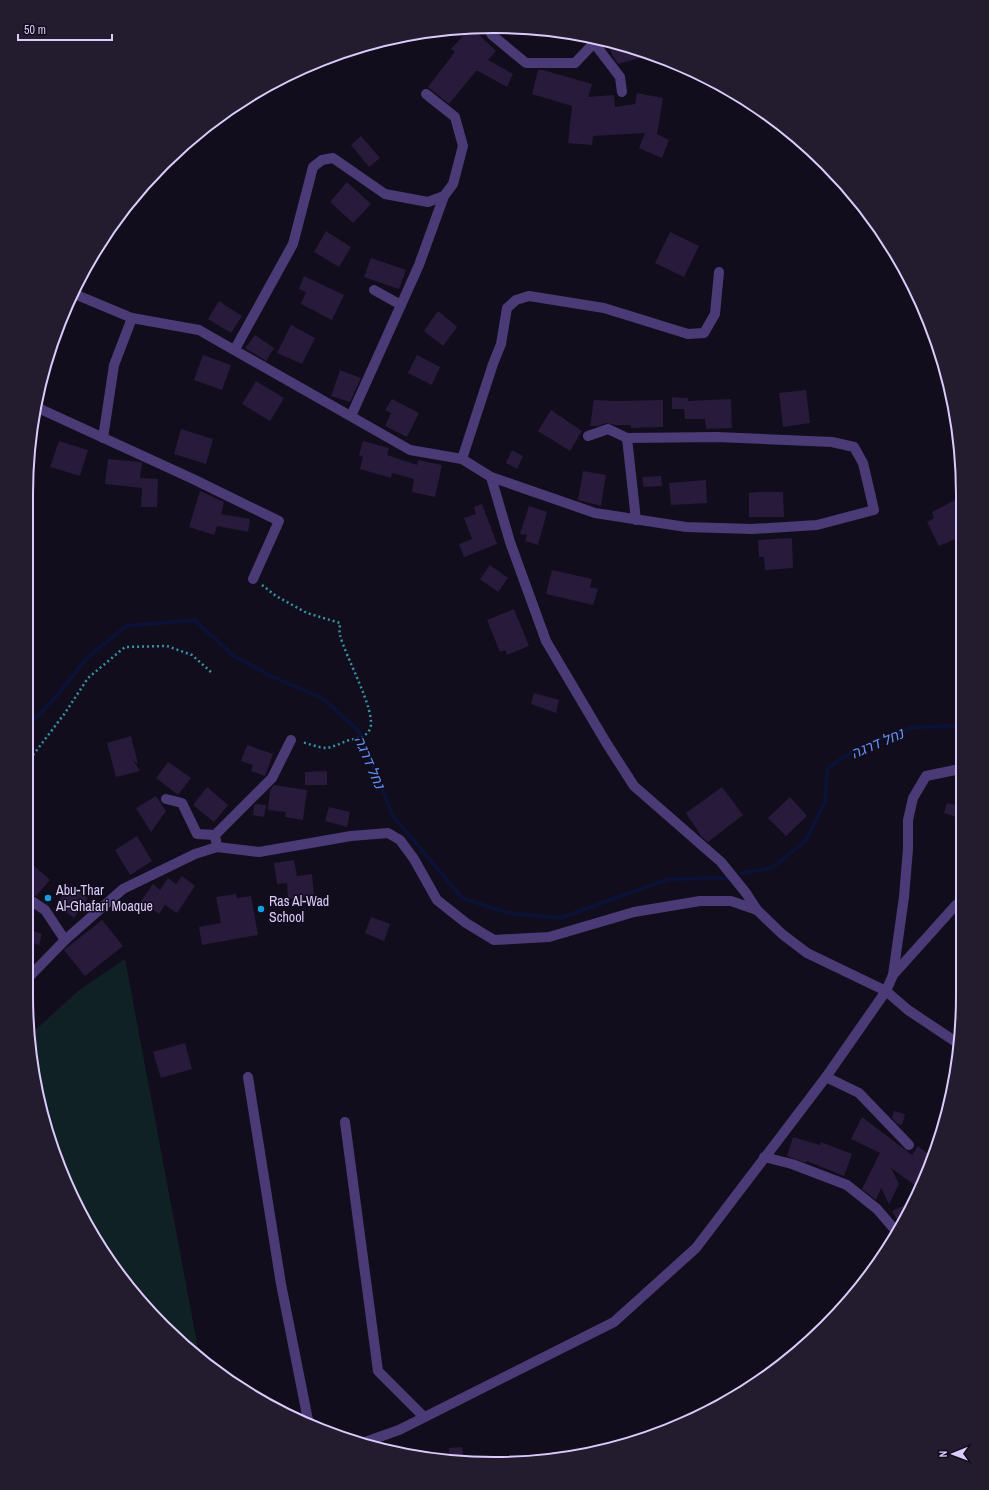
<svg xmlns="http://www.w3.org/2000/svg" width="989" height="1490" font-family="'Archivo Narrow',Heebo,sans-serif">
<rect width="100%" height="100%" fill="#120d1c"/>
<path fill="#102125" d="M125 959 200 1359 163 1327 105 1256 51 1146 30 1057V1035L78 991Z"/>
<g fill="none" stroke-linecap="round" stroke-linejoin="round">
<g stroke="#0c1235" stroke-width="4">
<path d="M30 724 54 699 87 658 126 626 194 620 234 656 271 676 322 698 359 731 393 816 462 898 508 913 560 918 669 879 727 878"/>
<path d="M742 873 772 868 806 840 825 802 827 769 854 750 879 739 915 727 961 726"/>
</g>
</g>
<g fill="#281a3b">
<path d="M471 27 496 51 488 60 513 74 507 87 478 71H476L449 104 428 87 455 52 451 49Z"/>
<path d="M608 42 638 49 640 58 618 64 612 55Z"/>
<path d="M538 70H543L592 84 588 97 614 95 615 107 635 104 637 93 663 98 657 134 669 140 662 158 639 148 645 133 593 136 592 145 568 143 572 106 532 94Z"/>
<path d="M361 136 380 158 369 167 351 145Z"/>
<path d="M347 182 371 204 353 223 330 202Z"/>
<path d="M326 231 351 247 339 267 314 252Z"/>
<path d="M670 232 699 246 684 277 655 263Z"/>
<path d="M371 258 406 270 399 289 364 277Z"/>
<path d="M304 276 344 295 332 320 301 304 306 292 299 289Z"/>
<path d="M219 301 242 316 231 333 208 319Z"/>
<path d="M438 311 457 327 443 346 424 331Z"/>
<path d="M291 325 315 338 302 364 277 353Z"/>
<path d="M255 335 274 348 266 361 245 348Z"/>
<path d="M203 355 231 365 222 390 194 380Z"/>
<path d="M417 355 440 367 432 385 408 373Z"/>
<path d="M340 370 361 378 350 402 331 396Z"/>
<path d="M256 381 284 398 270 421 242 404Z"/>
<path d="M806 390 810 423 783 427 779 393Z"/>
<path d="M672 397 688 398V401L731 399 732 428 706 429 705 419H685L684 409H672Z"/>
<path d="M392 399 419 413 407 437 385 426 391 413 385 410Z"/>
<path d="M594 400 617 401 663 400V427L631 428V425H615L606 423 598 426H590Z"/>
<path d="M551 410 582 431 570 451 538 431Z"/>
<path d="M181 429 213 439 206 464 174 454Z"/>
<path d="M59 441 88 450 80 476 50 467Z"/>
<path d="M363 441 389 448 387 455 417 465 418 460 442 465 435 497 412 492 414 479 392 473 391 478 360 469 363 457 359 455Z"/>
<path d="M512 450 523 456 517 469 506 463Z"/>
<path d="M108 459 141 462 142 463 140 478 158 479 157 507H141L142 488 105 484Z"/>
<path d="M583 471 606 475 601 506 578 500Z"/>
<path d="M661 476 662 486 644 487 642 477Z"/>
<path d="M706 480 707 503 671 505 669 483Z"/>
<path d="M200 491 224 502 221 514 250 519 248 532 217 526 214 535 189 527Z"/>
<path d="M759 492H783L784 517H749V493Z"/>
<path d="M957 499 962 508V536L939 546 927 522 934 518 932 512Z"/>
<path d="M482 504 497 544 464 557 459 544 472 539 464 518 476 514 474 507Z"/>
<path d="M529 506 547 512 538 545 525 541 527 535 520 534Z"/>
<path d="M792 538 793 568 765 570 764 557H759L758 540Z"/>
<path d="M490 565 508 578 498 592 480 579Z"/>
<path d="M552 570 592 579 590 587 598 589 593 605 546 594Z"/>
<path d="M514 609 529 646 507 655 505 650 500 652 487 620Z"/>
<path d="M534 693 559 700 556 713 531 704Z"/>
<path d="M131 736 138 764 133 760 140 771 116 777 107 743Z"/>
<path d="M247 745 273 754 265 776 251 771 253 765 241 761Z"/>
<path d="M168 762 191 778 178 795 156 778Z"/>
<path d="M327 771V785H305V772Z"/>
<path d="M274 785 307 790 303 820 285 817 286 812 268 810 270 790Z"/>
<path d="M207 787 228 805 214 822 193 805Z"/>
<path d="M722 787 743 815 708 842 702 837 686 813Z"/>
<path d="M156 796 166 811 151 832 136 808Z"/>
<path d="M790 797 807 816 786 836 768 818Z"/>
<path d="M947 803 960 806 956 817 944 813Z"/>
<path d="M256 804 266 805 264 817 253 815 254 805Z"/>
<path d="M329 807 350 812 347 827 325 821Z"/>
<path d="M137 836 152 861 130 875 115 850Z"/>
<path d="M294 860 297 876 312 874 314 896 288 899 287 883 277 884 274 863Z"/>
<path d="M30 862 50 880 36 896 30 894Z"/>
<path d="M182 876 195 886 177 913 165 905 159 914 141 901 153 884 160 890 168 878 176 884Z"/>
<path d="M70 885 88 898 74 918 56 905Z"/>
<path d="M236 894 237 898 251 896 258 935 202 945 199 927 221 923 216 897Z"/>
<path d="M371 917 390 924 384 941 365 933Z"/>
<path d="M102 920 123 946 85 976 64 950Z"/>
<path d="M33 931 42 934 39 945 30 942Z"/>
<path d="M185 1043 192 1069 161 1078 153 1052Z"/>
<path d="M894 1111 905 1114 902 1125 897 1124 892 1118Z"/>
<path d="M862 1117 912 1155 918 1146 933 1158 931 1164 923 1174 926 1176 920 1189 891 1168 899 1184 889 1204 881 1188 876 1200 862 1189 880 1153 851 1139Z"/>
<path d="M793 1137 820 1145 821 1142 852 1154 844 1176 807 1161 806 1163 787 1156Z"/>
<path d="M916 1200 915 1203 900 1225 892 1211Z"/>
<path d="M462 1447 464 1463 449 1461V1448Z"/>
</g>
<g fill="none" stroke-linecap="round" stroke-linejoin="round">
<g stroke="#3593a5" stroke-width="2.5" stroke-dasharray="2 3" stroke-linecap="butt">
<path d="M262 585 276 596 307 613 340 623C340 627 339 631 340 635 345 656 377 712 370 729 368 733 364 736 361 739 349 737 339 746 327 748 320 748 309 744 302 742"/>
<path d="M30 759 65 713 88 678 125 647 167 646 192 655 212 673"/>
</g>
<g stroke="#4a3b77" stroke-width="10">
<path d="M488 28 492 35 526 63H575L594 43"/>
<path d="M592 39 594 43 620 77 622 92"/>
<path d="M374 290 401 305"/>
<path d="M72 293 132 318 199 330 410 450 462 459 491 477 510 542 546 641 607 744 634 786 721 862 746 893 757 910"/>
<path d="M235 349 293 244 313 167 322 160 333 158 385 194 428 202 444 196"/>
<path d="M36 407 193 479 279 521 253 579"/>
<path d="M351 416 419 265 444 196 453 184 463 146 455 117 426 94"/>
<path d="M103 438 114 365 132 318"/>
<path d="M627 438 636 520"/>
<path d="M462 459 493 364 501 344 507 308 516 300 529 296 604 308 688 334 704 333 715 314 719 272"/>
<path d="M491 477 595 513 686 527 752 529 817 525 874 510 863 463 854 447 832 442 717 437 627 438 608 429 588 436"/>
<path d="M166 799 182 803 197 834 215 835"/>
<path d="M217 847 215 835 272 778 291 740"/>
<path d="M30 900 45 910 65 940"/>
<path d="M893 975 904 897 908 849V820L913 798 926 776 960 769"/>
<path d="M30 976 65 940 123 889 195 854 217 847 259 852 351 836 388 833 400 840 414 859 437 900 466 923 494 940 549 937 634 912 700 901H731L757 910 782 934 807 953 886 991 908 1010 959 1044"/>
<path d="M248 1077 281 1284 309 1425"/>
<path d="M826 1077 859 1093 909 1145"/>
<path d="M345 1122 378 1371 424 1417"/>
<path d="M764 1157 792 1164 847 1185 877 1209 896 1231"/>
</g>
<path stroke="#4a3b77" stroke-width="10" d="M362 1443 399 1430 614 1322 696 1248 826 1077 886 991 893 975 955 906 960 902"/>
</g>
<g fill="#119fe1" stroke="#120d1c" stroke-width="1.5">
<circle cx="48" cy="898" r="4"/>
<circle cx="261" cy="909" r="4"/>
</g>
<g text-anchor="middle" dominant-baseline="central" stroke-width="3" stroke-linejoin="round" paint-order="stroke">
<g font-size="14" fill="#dbcbfb" stroke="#120d1c" text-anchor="start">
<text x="56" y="890">Abu-Thar<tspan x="56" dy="16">Al-Ghafari Moaque</tspan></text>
<text x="269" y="901">Ras Al-Wad<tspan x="269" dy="16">School</tspan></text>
</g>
<g font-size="15" font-style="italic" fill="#618ff3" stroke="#120d1c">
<text transform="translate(877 743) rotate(-23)">נחל דרגה</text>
<text transform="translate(370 762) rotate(67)">נחל דרגה</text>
</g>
</g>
<path d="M0 0H989V1490H0ZM494 33H495A461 461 0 0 1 956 494V996A461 461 0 0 1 495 1457H494A461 461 0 0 1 33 996V494A461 461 0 0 1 494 33Z" fill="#221c2e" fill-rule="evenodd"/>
<path fill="none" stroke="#dbcbfb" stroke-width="2" d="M494 33H495A461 461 0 0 1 956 494V996A461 461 0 0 1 495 1457H494A461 461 0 0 1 33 996V494A461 461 0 0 1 494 33Z"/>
<g transform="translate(953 1454) rotate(269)" stroke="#120d1c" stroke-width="3" paint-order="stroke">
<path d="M0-3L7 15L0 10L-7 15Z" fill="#dbcbfb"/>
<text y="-6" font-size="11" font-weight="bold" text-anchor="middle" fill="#dbcbfb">N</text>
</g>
<path d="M18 34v6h94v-6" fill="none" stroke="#dbcbfb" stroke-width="2"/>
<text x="24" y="34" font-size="12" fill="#dbcbfb" stroke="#120d1c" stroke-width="3" paint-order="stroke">50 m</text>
</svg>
